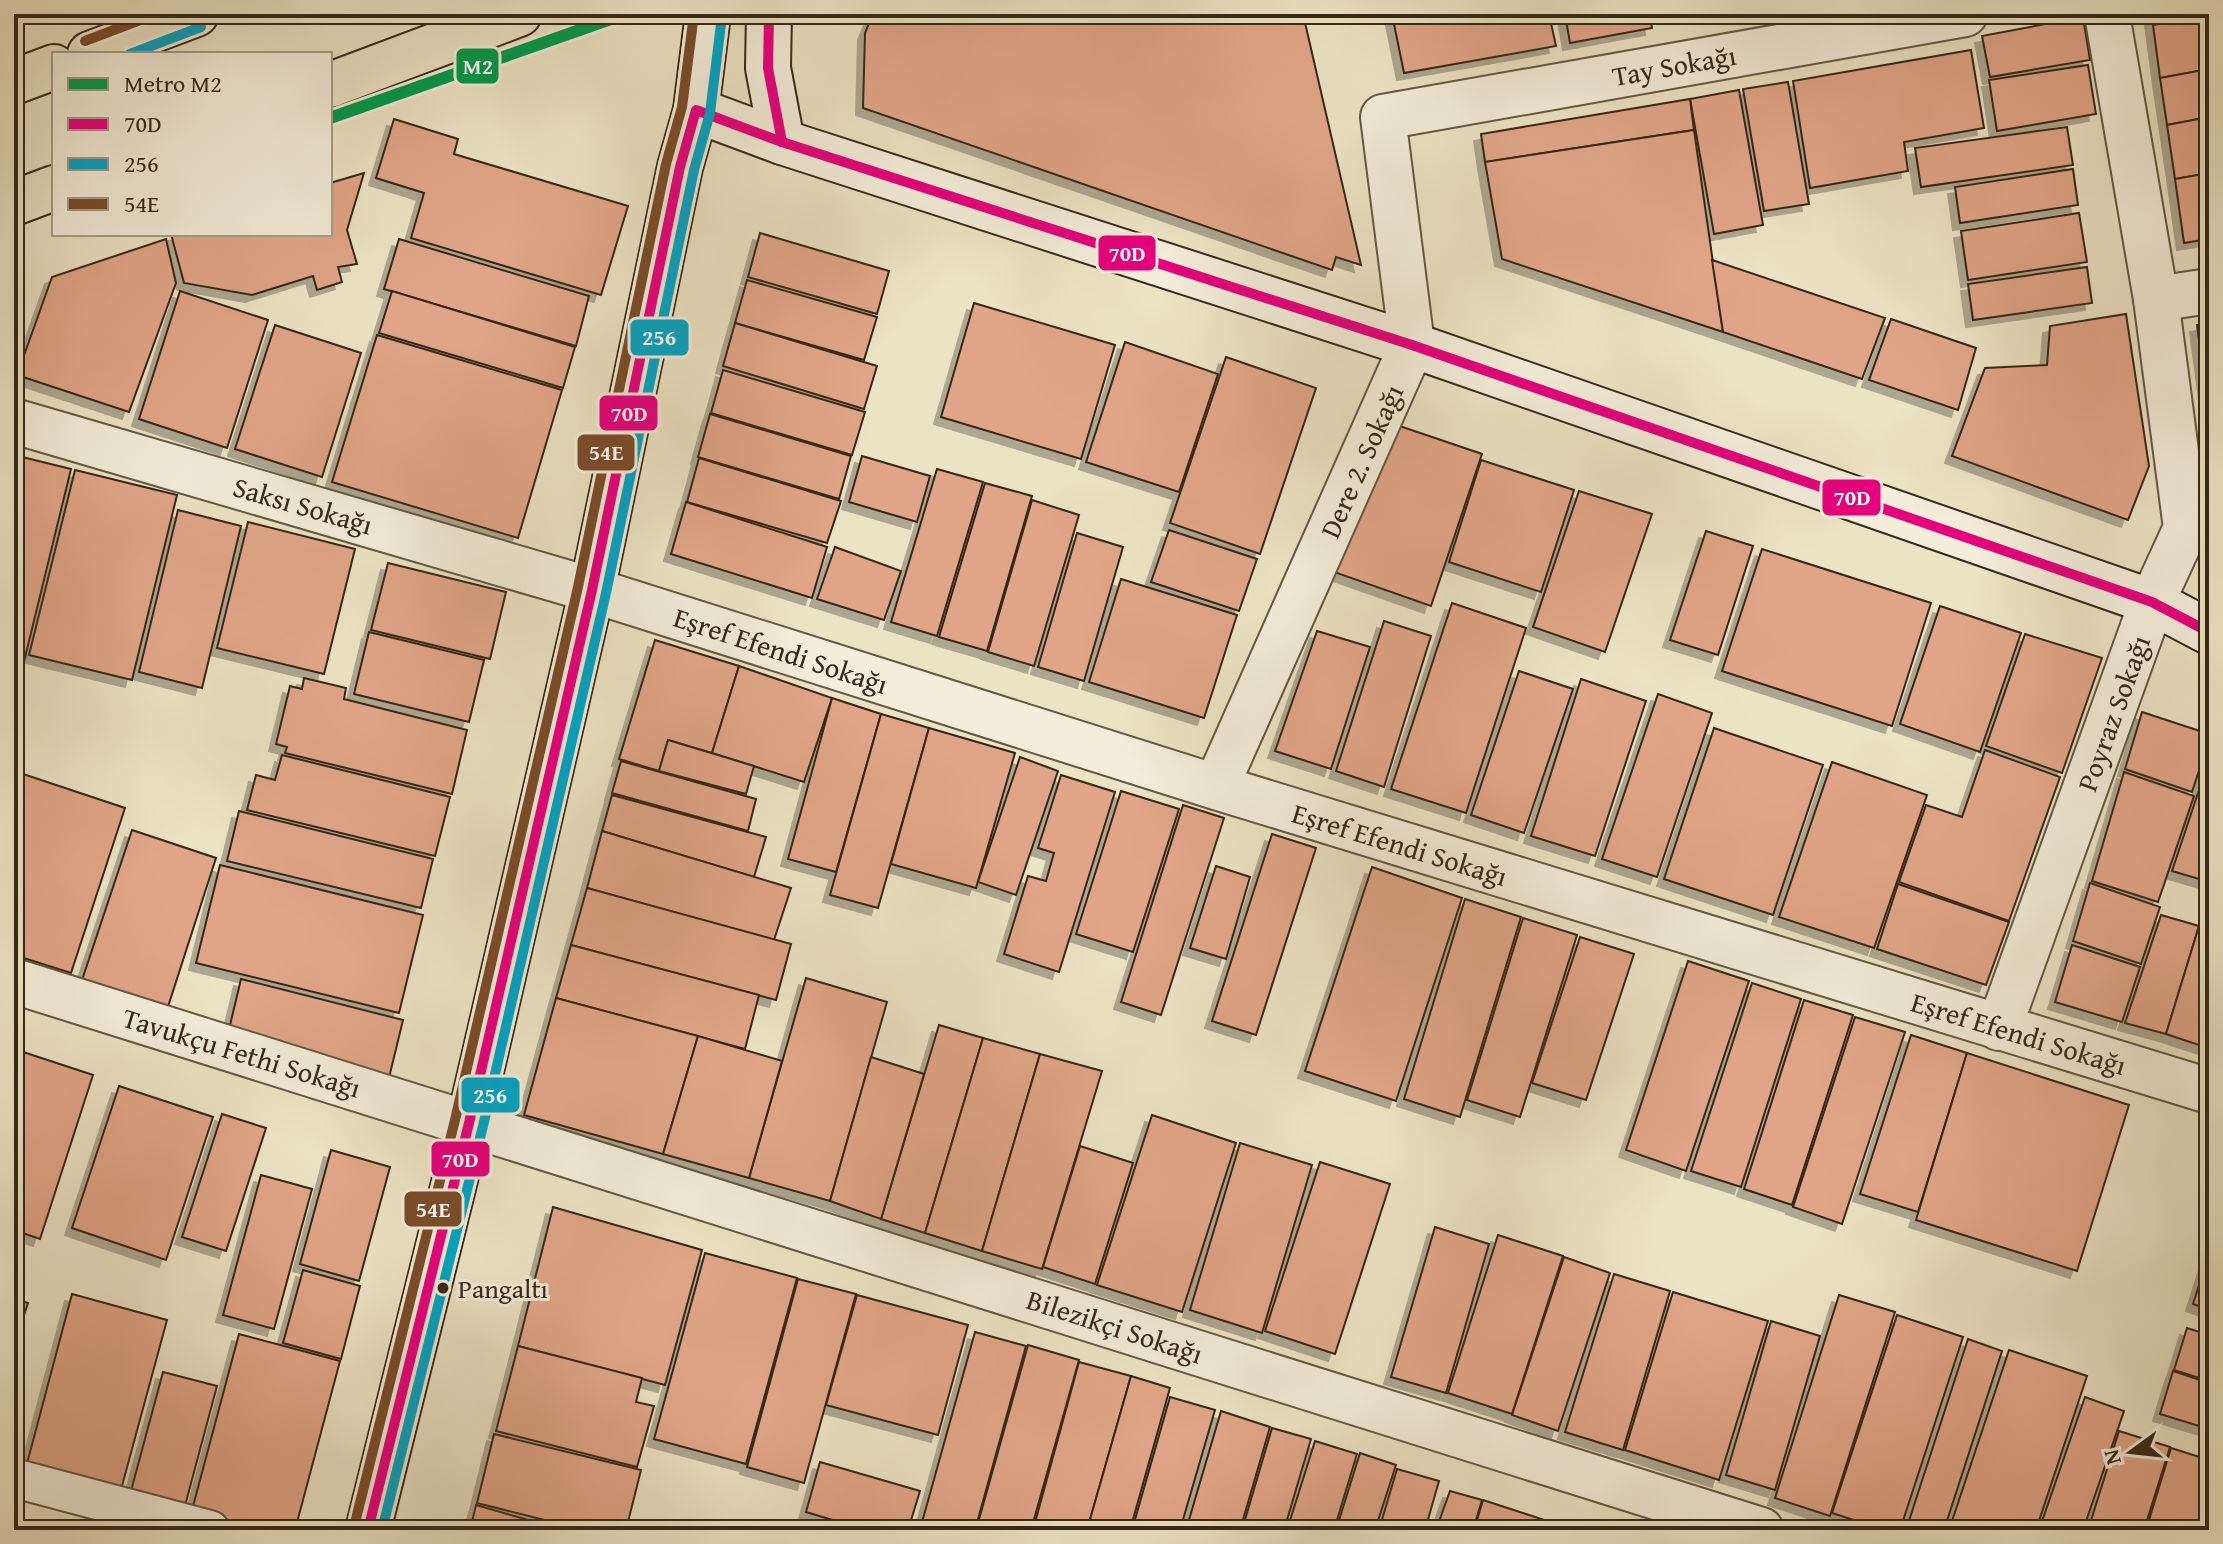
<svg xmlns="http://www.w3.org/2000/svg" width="2223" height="1544" font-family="'Gentium Book Plus',serif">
<defs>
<filter id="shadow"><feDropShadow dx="-7" dy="7" stdDeviation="0" flood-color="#0004"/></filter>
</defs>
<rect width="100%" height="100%" fill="#ece3c4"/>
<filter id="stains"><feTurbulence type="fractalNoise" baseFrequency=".0025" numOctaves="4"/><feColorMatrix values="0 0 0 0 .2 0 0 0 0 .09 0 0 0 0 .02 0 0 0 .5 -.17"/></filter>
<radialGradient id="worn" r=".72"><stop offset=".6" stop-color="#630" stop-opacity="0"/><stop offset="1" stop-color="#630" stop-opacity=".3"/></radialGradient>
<g fill="#e0a588" stroke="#362817" stroke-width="2" filter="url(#shadow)">
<path d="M873 14H1303L1361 265 1336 257 1332 270 863 108 865 33Z"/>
<path d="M1392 14H1549L1556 46 1404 73Z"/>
<path d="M1565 14H1650L1652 28 1570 43Z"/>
<path d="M2151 14H2209V16L2153 25Z"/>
<path d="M2209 16V69L2160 78 2153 25Z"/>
<path d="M2083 17 2090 60 1990 77 1982 36Z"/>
<path d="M1971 50 1984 128 1904 142 1908 171 1810 188 1793 81Z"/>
<path d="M2088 65 2096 114 1997 131 1989 80Z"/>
<path d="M2209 69V117L2167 125 2160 78Z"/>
<path d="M1788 82 1809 204 1764 211 1743 89Z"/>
<path d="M1739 90 1763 225 1714 234 1690 99Z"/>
<path d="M1690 99 1694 130 1485 162 1481 134Z"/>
<path d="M2209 117V173L2175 179 2167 125Z"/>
<path d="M394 119 458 139 454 154 628 206 601 295 411 238 424 193 376 178Z"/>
<path d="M2067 127 2073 165 1921 187 1915 148Z"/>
<path d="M1694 130 1723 332 1502 259 1485 162Z"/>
<path d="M2073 169 2078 205 1960 223 1955 187Z"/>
<path d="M364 173 347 230 357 264 338 267 342 282 317 290 313 276 252 295 184 283 171 234H330V183Z"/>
<path d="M2209 173V239L2184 243 2175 179Z"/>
<path d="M2079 213 2087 262 1968 280 1961 231Z"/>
<path d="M760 233 889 271 877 314 748 277Z"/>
<path d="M166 239 176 283 129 412 17 375 52 277Z"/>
<path d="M399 239 589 296 576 346 384 289Z"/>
<path d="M1712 260 1885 318 1862 379 1723 332Z"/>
<path d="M2087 267 2092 303 1973 320 1968 284Z"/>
<path d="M747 280 877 317 864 360 735 323Z"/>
<path d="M180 291 268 320 227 448 139 419Z"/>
<path d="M392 291 575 347 563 388 379 333Z"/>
<path d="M974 303 1115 345 1081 459 941 417Z"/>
<path d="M2126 314 2149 466 2128 520 1952 456 1985 368 2047 365 2050 326Z"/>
<path d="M1891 319 1976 348 1958 410 1869 380Z"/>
<path d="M735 323 877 366 864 409 723 366Z"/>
<path d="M2209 323V415L2197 325Z"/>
<path d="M275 325 361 353 322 477 235 449Z"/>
<path d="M377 335 562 390 518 538 332 482Z"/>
<path d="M1125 342 1218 374 1179 492 1086 462Z"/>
<path d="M1226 357 1316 388 1260 554 1170 523Z"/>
<path d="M723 370 865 412 852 455 711 413Z"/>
<path d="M710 414 851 456 839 499 698 457Z"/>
<path d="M1385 421 1482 454 1431 606 1334 572Z"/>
<path d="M14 455 71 469 21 674 14 672Z"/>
<path d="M862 456 930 476 917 522 849 502Z"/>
<path d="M699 458 841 501 827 543 687 502Z"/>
<path d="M1481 460 1574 490 1541 592 1449 562Z"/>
<path d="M937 469 983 482 937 636 891 622Z"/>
<path d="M75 470 177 495 132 680 29 655Z"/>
<path d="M985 483 1032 496 987 651 939 637Z"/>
<path d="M1579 491 1652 514 1605 652 1533 627Z"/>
<path d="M1032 500 1079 515 1034 666 988 652Z"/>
<path d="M686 502 827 547 812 598 671 554Z"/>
<path d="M178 510 241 526 202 688 139 672Z"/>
<path d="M248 522 355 549 324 674 217 648Z"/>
<path d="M1169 530 1257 559 1239 611 1151 582Z"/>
<path d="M1706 531 1753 546 1718 655 1670 640Z"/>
<path d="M1077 533 1123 547 1084 681 1038 667Z"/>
<path d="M835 547 901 571 884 620 817 599Z"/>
<path d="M1762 549 1931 603 1892 726 1722 671Z"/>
<path d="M388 563 506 592 490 659 371 630Z"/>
<path d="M1121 579 1237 615 1204 718 1089 682Z"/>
<path d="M1452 603 1526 628 1466 813 1391 789Z"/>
<path d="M1940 606 2021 633 1980 752 1900 724Z"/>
<path d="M1384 621 1431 636 1384 787 1336 771Z"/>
<path d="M1317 631 1370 647 1331 769 1275 751Z"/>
<path d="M369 632 484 660 469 722 354 694Z"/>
<path d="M2025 634 2102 658 2062 773 1986 746Z"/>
<path d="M655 640 739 666 712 753 668 740 659 771 619 759Z"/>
<path d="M739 666 832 698 804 782 712 753Z"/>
<path d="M1519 671 1573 689 1524 833 1471 815Z"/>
<path d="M304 678 346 688 344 699 467 730 452 794 285 753 287 747 276 744 290 686 302 689Z"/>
<path d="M1581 679 1646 701 1595 856 1531 836Z"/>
<path d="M1658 694 1712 713 1657 877 1602 859Z"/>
<path d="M832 698 881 714 836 872 788 859Z"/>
<path d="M2142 712 2209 734V740L2192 792 2125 769Z"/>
<path d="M881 714 929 728 878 908 830 895Z"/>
<path d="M929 728 1015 753 976 888 891 864Z"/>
<path d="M1714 728 1823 765 1773 915 1664 879Z"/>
<path d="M668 740 754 766 746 794 659 771Z"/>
<path d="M1985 750 2060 777 2009 921 1899 882 1926 805 1962 817Z"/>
<path d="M282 755 450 797 435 856 247 810 256 775 275 780Z"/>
<path d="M1020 757 1058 771 1016 895 978 882Z"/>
<path d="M2209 760V882L2172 871Z"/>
<path d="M621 761 756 799 748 831 612 793Z"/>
<path d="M1832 762 1927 795 1874 948 1779 917Z"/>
<path d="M14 771 125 808 71 973 14 955Z"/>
<path d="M2124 772 2194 796 2158 902 2092 881Z"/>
<path d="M1061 775 1115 792 1059 972 1004 954 1028 876 1046 881 1054 853 1038 848Z"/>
<path d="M1121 791 1179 809 1133 952 1076 934Z"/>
<path d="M612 795 766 837 754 877 602 831Z"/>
<path d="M1183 805 1224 818 1161 1015 1121 1002Z"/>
<path d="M239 811 433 859 421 908 227 861Z"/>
<path d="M132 830 216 858 164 1019 78 992Z"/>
<path d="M602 831 791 888 774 940 587 888Z"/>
<path d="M1272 834 1316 848 1256 1035 1212 1021Z"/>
<path d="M220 865 423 915 399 1013 196 963Z"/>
<path d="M1216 866 1250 877 1226 959 1190 948Z"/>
<path d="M1372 867 1462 898 1396 1101 1305 1071Z"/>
<path d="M2090 883 2160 907 2141 964 2073 941Z"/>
<path d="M1898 884 2009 922 1986 985 1877 949Z"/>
<path d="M587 888 791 944 776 1000 571 945Z"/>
<path d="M1465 899 1521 917 1460 1117 1404 1099Z"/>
<path d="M2161 915 2199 926 2166 1034 2125 1023Z"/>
<path d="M1523 918 1577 935 1520 1117 1467 1100Z"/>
<path d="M2199 926 2209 930V1035L2205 1047 2166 1034Z"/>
<path d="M1580 937 1634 954 1586 1100 1532 1083Z"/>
<path d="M571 945 759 995 745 1049 556 998Z"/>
<path d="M2072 945 2140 967 2122 1022 2055 1002Z"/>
<path d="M1688 961 1749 981 1686 1171 1626 1150Z"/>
<path d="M806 978 887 1002 830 1201 749 1178Z"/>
<path d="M241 979 403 1020 388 1082 226 1042Z"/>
<path d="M1752 983 1801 999 1741 1187 1691 1171Z"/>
<path d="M556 998 698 1036 663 1154 524 1115Z"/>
<path d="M1804 1000 1853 1015 1792 1205 1744 1189Z"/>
<path d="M1855 1017 1905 1032 1842 1224 1793 1207Z"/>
<path d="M939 1025 983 1038 925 1233 881 1219Z"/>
<path d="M1911 1035 1967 1053 1918 1212 1860 1194Z"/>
<path d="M698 1036 782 1061 749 1178 663 1154Z"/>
<path d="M983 1038 1040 1054 982 1251 925 1233Z"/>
<path d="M14 1049 93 1075 40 1239 14 1230Z"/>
<path d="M1967 1053 2129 1105 2077 1271 1916 1220Z"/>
<path d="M1040 1054 1102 1071 1042 1269 982 1251Z"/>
<path d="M871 1057 924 1074 881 1219 830 1201Z"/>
<path d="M119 1086 213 1117 166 1260 72 1228Z"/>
<path d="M222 1114 266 1128 226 1251 182 1237Z"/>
<path d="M1152 1115 1236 1143 1182 1312 1097 1285Z"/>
<path d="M1240 1143 1312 1165 1262 1333 1190 1310Z"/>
<path d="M1080 1146 1133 1163 1095 1284 1043 1267Z"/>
<path d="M331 1150 390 1167 359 1281 300 1264Z"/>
<path d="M1320 1162 1390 1184 1335 1354 1265 1331Z"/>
<path d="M261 1175 312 1189 274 1329 223 1315Z"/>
<path d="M553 1207 702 1250 665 1385 518 1346Z"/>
<path d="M1435 1227 1489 1244 1446 1393 1391 1377Z"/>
<path d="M1498 1235 1563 1256 1512 1414 1448 1393Z"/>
<path d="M705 1253 797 1278 746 1464 654 1439Z"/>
<path d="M2209 1254V1310L2193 1304Z"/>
<path d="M1564 1257 1610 1273 1558 1431 1512 1415Z"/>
<path d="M303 1270 360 1286 341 1359 283 1343Z"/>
<path d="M1614 1274 1670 1291 1623 1450 1565 1432Z"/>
<path d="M798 1279 856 1294 804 1483 747 1467Z"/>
<path d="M1673 1292 1768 1321 1719 1480 1625 1450Z"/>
<path d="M72 1294 167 1320 119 1497 25 1471Z"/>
<path d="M857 1295 968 1325 938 1435 826 1405Z"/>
<path d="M1839 1295 1895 1312 1830 1516 1775 1498Z"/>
<path d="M14 1299 28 1303 14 1346Z"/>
<path d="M1897 1315 1963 1337 1900 1530H1885L1832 1513Z"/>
<path d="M1771 1321 1820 1336 1775 1490 1726 1475Z"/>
<path d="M2187 1328 2209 1335V1381L2174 1370Z"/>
<path d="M975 1332 1026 1346 975 1530H935L921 1526Z"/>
<path d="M239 1334 340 1361 295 1530H265L192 1510Z"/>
<path d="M1968 1339 2002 1351 1944 1530H1906Z"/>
<path d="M1028 1345 1079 1360 1031 1530H976Z"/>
<path d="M518 1346 642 1378 636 1402 654 1406 637 1467 496 1431Z"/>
<path d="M2009 1350 2087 1376 2036 1530H1949Z"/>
<path d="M1079 1362 1131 1376 1087 1530H1033Z"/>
<path d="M2173 1371 2209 1383V1429L2160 1414Z"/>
<path d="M163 1372 217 1386 182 1517 128 1502Z"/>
<path d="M1131 1376 1170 1388 1130 1530H1087Z"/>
<path d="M1170 1397 1215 1410 1180 1530H1132Z"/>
<path d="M2085 1397 2124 1411 2083 1530H2039Z"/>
<path d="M1221 1411 1270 1427 1240 1530H1186Z"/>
<path d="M1272 1428 1311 1439 1284 1530H1242Z"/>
<path d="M2119 1431 2170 1447 2144 1530H2088Z"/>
<path d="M494 1434 641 1470 626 1530H584L477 1503Z"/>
<path d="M1315 1441 1357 1454 1334 1530H1287Z"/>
<path d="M2171 1448 2209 1460V1507L2202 1530H2146Z"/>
<path d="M1360 1453 1396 1465 1375 1530H1336Z"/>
<path d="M820 1462 920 1491 908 1530H866L806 1512Z"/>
<path d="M1397 1469 1439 1481 1425 1530H1379Z"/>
<path d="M1450 1491 1482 1500 1473 1530H1436Z"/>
<path d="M1483 1500 1563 1526 1561 1530H1474Z"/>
<path d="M476 1505 563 1530H470Z"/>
</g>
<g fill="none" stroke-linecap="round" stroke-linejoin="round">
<g stroke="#645742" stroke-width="42">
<path id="pedestrian" d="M14 1478 210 1530"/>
</g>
<g stroke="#645742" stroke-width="48">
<g id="minor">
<path d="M2156 299 2209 291"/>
<path d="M14 421 592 590 1216 787 2209 1091"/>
<path d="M1216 787 1412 345 1383 117 1965 14"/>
<path d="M14 981 1761 1530"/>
<path d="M1999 1028 2152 602 2186 528 2156 299 2107 14"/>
</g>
</g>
<g stroke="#362817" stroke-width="48">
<g id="secondary">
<path d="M769 14 768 68 782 142"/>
<path d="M696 110 782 142 1412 345 2152 602 2209 632"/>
<path d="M368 1530 469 1123 592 590 680 167 696 110 708 14"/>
</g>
</g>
<g stroke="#362817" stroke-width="48">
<g id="primary">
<path d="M90 54 196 14"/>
<path d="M14 82 54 67"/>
<path d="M330 85 519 14"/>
<path d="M14 203 54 188"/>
</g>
</g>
<use href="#pedestrian" stroke="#f3edd9" stroke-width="38"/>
<use href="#minor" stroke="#f3edd9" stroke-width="44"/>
<use href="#secondary" stroke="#f3edd9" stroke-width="44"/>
<use href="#primary" stroke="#ece3c4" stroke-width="44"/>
<g stroke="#f3edd9" stroke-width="16">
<g id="bus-1">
<path d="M769 14 768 68 782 142"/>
<path d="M368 1530 469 1123 592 590 680 167 696 110 782 142 1412 345 2152 602 2209 632"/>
</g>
</g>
<g stroke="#f3edd9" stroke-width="16">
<g id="bus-2">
<path d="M130 54 201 27"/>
<path d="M382 1530 483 1126 606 593 694 170 710 113 722 16"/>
</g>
</g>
<g stroke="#f3edd9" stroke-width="16">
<g id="bus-3">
<path d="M85 41 156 14"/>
<path d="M354 1527 455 1120 578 587 666 164 682 107 694 14"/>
</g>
</g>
<use href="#bus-1" stroke="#e5007d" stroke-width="10"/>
<use href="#bus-2" stroke="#03a3c5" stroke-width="10"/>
<use href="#bus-3" stroke="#7a4b2a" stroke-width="10"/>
<g stroke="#f3edd9" stroke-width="18">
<path id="metro-1" d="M330 118 625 14"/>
</g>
<use href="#metro-1" stroke="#009a4c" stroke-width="12"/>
</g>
<circle fill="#362817" stroke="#f3edd9" stroke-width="3" cx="443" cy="1288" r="7"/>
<g text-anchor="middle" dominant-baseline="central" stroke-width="6" stroke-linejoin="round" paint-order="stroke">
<g font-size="26" fill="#362817" stroke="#f3edd9" text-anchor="start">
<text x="458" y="1288">Pangaltı</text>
</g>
<g font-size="28" fill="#362817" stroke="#f3edd9">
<text transform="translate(1674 65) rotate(-10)">Tay Sokağı</text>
<text transform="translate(1361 461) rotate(-66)">Dere 2. Sokağı</text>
<text transform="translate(303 505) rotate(16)">Saksı Sokağı</text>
<text transform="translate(781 650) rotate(18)">Eşref Efendi Sokağı</text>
<text transform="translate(2113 713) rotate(-70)">Poyraz Sokağı</text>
<text transform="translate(1400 844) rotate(17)">Eşref Efendi Sokağı</text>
<text transform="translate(2019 1033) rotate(17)">Eşref Efendi Sokağı</text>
<text transform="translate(242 1052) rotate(17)">Tavukçu Fethi Sokağı</text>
<text transform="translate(1115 1326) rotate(18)">Bilezikçi Sokağı</text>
</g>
</g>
<g stroke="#f3edd9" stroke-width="3">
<rect x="455" y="47" width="45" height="38" rx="8" fill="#009a4c"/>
<rect x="1097" y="234" width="60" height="38" rx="8" fill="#e5007d"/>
<rect x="629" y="318" width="61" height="39" rx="8" fill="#03a3c5"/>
<rect x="598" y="394" width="61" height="38" rx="8" fill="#e5007d"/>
<rect x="576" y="433" width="60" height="39" rx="8" fill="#7a4b2a"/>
<rect x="1821" y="478" width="61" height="39" rx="8" fill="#e5007d"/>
<rect x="460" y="1076" width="61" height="38" rx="8" fill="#03a3c5"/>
<rect x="430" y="1140" width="61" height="38" rx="8" fill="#e5007d"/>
<rect x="403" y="1190" width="60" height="38" rx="8" fill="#7a4b2a"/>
</g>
<g font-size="22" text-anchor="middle" font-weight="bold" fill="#fff">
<text x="478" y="74">M2</text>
<text x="1127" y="261">70D</text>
<text x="659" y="345">256</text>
<text x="629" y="421">70D</text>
<text x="606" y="460">54E</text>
<text x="1852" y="505">70D</text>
<text x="490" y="1103">256</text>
<text x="460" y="1167">70D</text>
<text x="433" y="1217">54E</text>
</g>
<rect width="2223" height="1544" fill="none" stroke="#ece3c4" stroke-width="48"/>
<rect x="16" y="16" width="2191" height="1512" fill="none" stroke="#362817" stroke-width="4"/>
<rect x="24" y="24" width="2175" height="1496" fill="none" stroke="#362817" stroke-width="2"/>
<rect x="52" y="52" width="280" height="184" fill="#f3edd9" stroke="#a79e8b" stroke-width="2"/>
<rect x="68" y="78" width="40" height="12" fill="#009a4c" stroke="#a79e8b" stroke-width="2"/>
<text x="124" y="92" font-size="24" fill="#362817">Metro M2</text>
<rect x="68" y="118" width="40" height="12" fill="#e5007d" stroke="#a79e8b" stroke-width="2"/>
<text x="124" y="132" font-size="24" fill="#362817">70D</text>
<rect x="68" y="158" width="40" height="12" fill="#03a3c5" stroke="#a79e8b" stroke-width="2"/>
<text x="124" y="172" font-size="24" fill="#362817">256</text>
<rect x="68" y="198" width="40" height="12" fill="#7a4b2a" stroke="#a79e8b" stroke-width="2"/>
<text x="124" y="212" font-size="24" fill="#362817">54E</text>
<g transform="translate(2131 1452) rotate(255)" stroke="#f3edd9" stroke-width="6" paint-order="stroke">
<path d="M0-6L14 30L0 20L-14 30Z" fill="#362817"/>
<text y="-12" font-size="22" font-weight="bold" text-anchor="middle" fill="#362817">N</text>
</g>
<rect width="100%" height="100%" filter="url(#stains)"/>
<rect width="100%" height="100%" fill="url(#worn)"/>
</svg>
